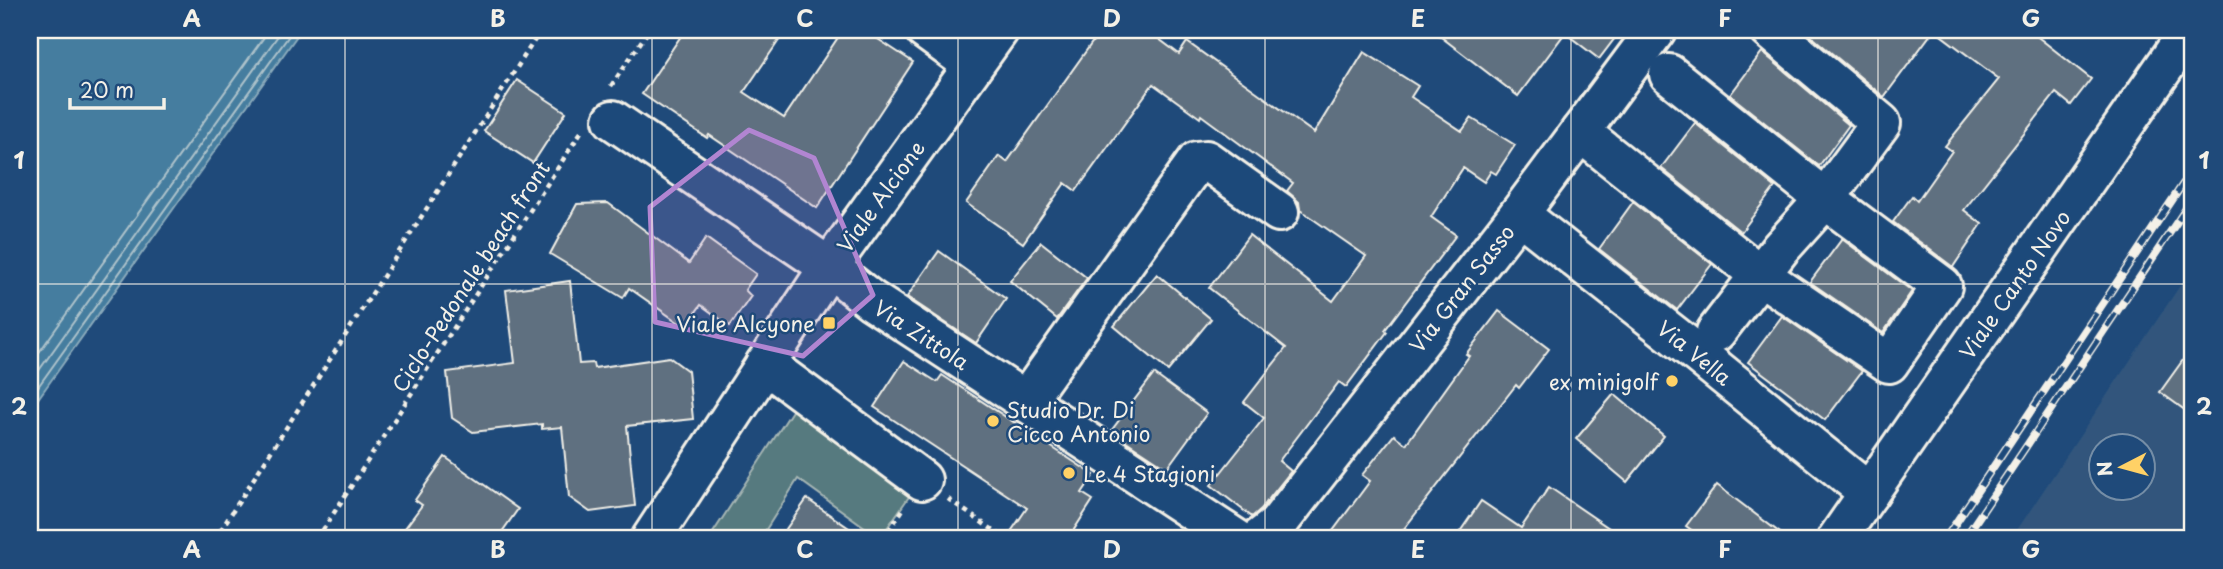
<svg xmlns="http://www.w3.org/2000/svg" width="2223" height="569" font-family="'Playpen Sans',sans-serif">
<rect width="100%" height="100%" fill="#1f4a7a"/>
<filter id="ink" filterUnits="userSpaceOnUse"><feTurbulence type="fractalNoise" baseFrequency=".0143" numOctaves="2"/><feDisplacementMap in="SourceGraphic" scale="14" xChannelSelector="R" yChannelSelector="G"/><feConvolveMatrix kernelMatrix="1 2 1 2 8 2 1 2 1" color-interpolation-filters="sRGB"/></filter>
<g filter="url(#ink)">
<path fill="#32557c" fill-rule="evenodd" d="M2193 266V539H2011ZM2100 447H2142V489H2100Z"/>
<path fill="#577a7f" stroke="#a6b6b4" stroke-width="2" d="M801 397 913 491 880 538 798 479 760 539H709Z"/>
<path fill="#457d9f" stroke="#8babbc" stroke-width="2" d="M30 30H301L30 410Z"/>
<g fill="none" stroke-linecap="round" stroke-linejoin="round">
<g stroke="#aec3cb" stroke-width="2">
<path d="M30 365 269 30"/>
<path d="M30 383 282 30"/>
<path d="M30 398 293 30"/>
</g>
</g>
<g fill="#5f7080" stroke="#f4f1e8" stroke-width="2">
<path d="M685 30H786L744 92 784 118 843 30H864L913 62 817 208 709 135 707 138 642 94Z"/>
<path d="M1101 30H1147L1179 54 1187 42 1314 133 1364 52 1418 86 1411 97 1462 131 1471 118 1515 145 1496 174 1491 171 1484 182 1463 168 1431 217 1456 235 1385 330 1387 332 1346 387 1339 382 1279 461 1291 471 1261 509 1252 517 1211 485 1264 418 1244 402 1286 348 1209 288 1249 235 1333 301 1366 256 1300 210 1299 202 1287 191 1293 183 1201 115 1200 118 1153 84 1076 191 1065 183 1023 243 966 203 999 156 1007 162Z"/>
<path d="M1432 30H1621L1599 59 1565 33 1518 96Z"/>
<path d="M1804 30H2029L2091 79 2071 105 2056 93 1964 210 1982 224 1953 267 1893 222 1912 196 1917 201 1952 151 1945 146 1999 79 1934 30 1884 97Z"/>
<path d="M1762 52 1849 125 1819 166 1730 95Z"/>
<path d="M517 80 566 112 533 163 484 131Z"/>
<path d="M1695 123 1775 187 1741 232 1661 168Z"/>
<path d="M1633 202 1712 264 1677 310 1599 249Z"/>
<path d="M608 203 689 263 706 238 756 274 745 290 751 296 730 326 701 305 685 327 629 288 623 298 550 254 577 204Z"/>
<path d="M1842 239 1912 291 1883 333 1810 282Z"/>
<path d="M1041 242 1087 278 1057 319 1010 281Z"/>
<path d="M939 251 1006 299 976 343 907 297Z"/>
<path d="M1157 274 1211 319 1168 371 1114 326Z"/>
<path d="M570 281 579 364 593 363 594 368 669 357 688 371 693 419 627 426 635 506 590 512 569 497 562 427 542 429V424L473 432 452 418 447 372 515 363 506 290Z"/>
<path d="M1499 311 1549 349 1519 388 1516 385 1396 539H1327L1370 481 1362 475 1394 435 1406 444 1469 356 1466 354Z"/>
<path d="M1782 316 1862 371 1825 420 1748 362Z"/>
<path d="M2193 346V416L2160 392Z"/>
<path d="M904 361 937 382 942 375 1094 475 1082 493 1093 500 1068 539H1006L1027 508 874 407Z"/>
<path d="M1154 374 1207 413 1167 468 1111 431Z"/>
<path d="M1614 394 1664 436 1627 482 1576 439Z"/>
<path d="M445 457 518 509 497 539H397L422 505 415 500Z"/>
<path d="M1717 485 1788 539H1704L1686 526Z"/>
<path d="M1549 487 1625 539H1455L1481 501 1521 528Z"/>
<path d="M807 499 865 539H779Z"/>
</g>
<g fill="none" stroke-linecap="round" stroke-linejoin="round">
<g stroke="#f4f1e8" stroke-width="44">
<g id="minor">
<path d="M925 30 973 65"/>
<path d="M613 120 829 267 871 300 1236 539"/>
<path d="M1580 132 1760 275 1889 363 1942 286 1825 199 1669 74"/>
<path d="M1519 214 1699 355 1869 493"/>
<path d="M1716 332 1780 249 1825 199 1881 123 1770 30"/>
<path d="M765 364 922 480"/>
<path d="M1025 402 1197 161 1206 160 1279 212"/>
<path d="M651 539 829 267 999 30"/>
<path d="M1259 539 1277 525 1519 214 1656 30"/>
<path d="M1837 539 2190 30"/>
</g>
</g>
<g stroke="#f4f1e8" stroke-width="4.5" stroke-dasharray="5 5" stroke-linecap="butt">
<path d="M611 86 649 30"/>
<path d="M948 499 1006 539"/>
<path d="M215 539 541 30"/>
<path d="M317 539 581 132"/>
<path d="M883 539 904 508"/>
</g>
<use href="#minor" stroke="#1f4a7a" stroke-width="38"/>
<g stroke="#f4f1e8" stroke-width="8">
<g id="rail">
<path d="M1945 539 2193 169"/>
<path d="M1964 539 2193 198"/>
</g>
</g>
<use href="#rail" stroke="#1f4a7a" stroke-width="5" stroke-dasharray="16" stroke-linecap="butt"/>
</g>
</g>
<path fill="#b185d1" fill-opacity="0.2" stroke="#b185d1" stroke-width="5" stroke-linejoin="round" d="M749 130 814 158 873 295 803 356 655 322 650 207Z"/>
<path fill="none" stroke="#f4f1e8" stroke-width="2" stroke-opacity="0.55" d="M345 30V539M652 30V539M958 30V539M1265 30V539M1571 30V539M1878 30V539M30 284H2193"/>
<g fill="#ffd166" stroke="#1f4a7a" stroke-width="2.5">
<rect x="822" y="316" width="14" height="14" rx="3.5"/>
<circle cx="1672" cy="381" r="7"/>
<circle cx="993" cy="421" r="7"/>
<circle cx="1069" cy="473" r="7"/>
</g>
<g text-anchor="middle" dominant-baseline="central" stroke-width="5" stroke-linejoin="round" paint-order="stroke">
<g font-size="21" fill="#f4f1e8" stroke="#1f4a7a">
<text transform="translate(880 196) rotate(-54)">Viale Alcione</text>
<text transform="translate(470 276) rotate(-57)">Ciclo-Pedonale beach front</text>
<text transform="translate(2014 284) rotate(-55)">Viale Canto Novo</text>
<text transform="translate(1461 288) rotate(-52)">Via Gran Sasso</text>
<text transform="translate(922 334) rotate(33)">Via Zittola</text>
<text transform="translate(1695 352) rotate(39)">Via Vella</text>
</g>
<g font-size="21" fill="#f4f1e8" stroke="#1f4a7a" text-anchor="end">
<text x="815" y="323">Viale Alcyone</text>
<text x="1658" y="381">ex minigolf</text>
<text x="1007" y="409" text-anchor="start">Studio Dr. Di<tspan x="1007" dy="24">Cicco Antonio</tspan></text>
<text x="1083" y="473" text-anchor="start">Le 4 Stagioni</text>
</g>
</g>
<rect width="2223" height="569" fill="none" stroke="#1f4a7a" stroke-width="77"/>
<g transform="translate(2122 467) rotate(264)"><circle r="33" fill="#1f4a7a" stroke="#748da6" stroke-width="2"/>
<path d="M0-5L12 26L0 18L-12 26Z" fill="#ffd166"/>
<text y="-10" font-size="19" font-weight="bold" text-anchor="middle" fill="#f4f1e8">N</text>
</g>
<path d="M70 98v10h94v-10" fill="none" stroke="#f4f1e8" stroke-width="3.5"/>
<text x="80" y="98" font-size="21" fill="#f4f1e8" stroke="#1f4a7a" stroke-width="5" paint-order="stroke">20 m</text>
<rect x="38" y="38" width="2146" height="492" fill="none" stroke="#f4f1e8" stroke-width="2.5"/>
<g font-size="23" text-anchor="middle" font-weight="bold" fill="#f4f1e8">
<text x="192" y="27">A</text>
<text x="498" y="27">B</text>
<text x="805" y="27">C</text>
<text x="1112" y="27">D</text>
<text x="1418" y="27">E</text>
<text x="1725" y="27">F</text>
<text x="2031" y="27">G</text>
<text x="19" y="169">1</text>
<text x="2204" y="169">1</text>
<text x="19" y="415">2</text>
<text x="2204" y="415">2</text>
<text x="192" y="558">A</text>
<text x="498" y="558">B</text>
<text x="805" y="558">C</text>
<text x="1112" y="558">D</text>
<text x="1418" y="558">E</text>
<text x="1725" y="558">F</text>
<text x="2031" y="558">G</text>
</g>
</svg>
